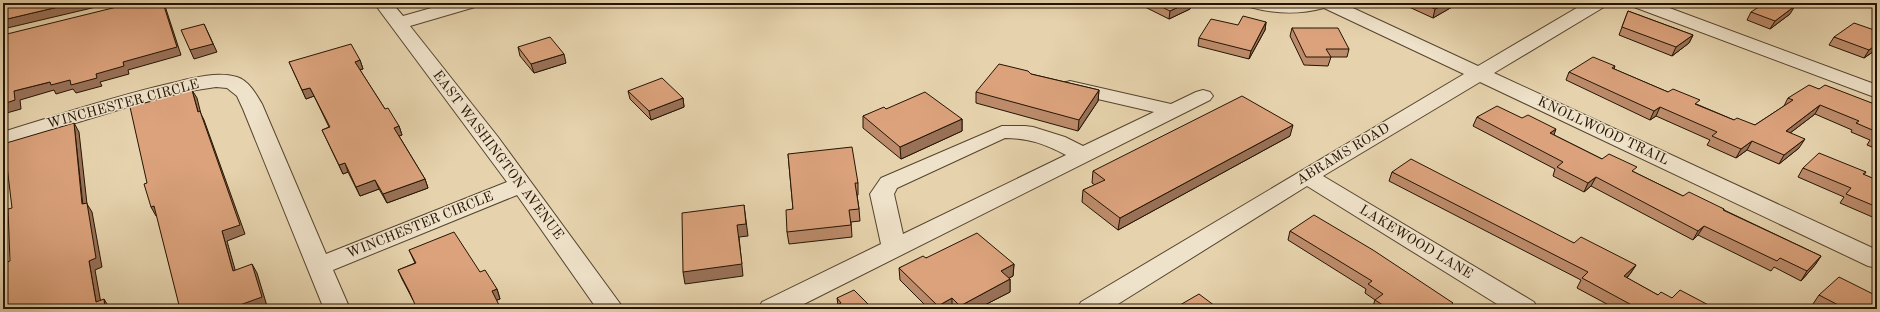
<svg xmlns="http://www.w3.org/2000/svg" width="1880" height="312" font-family="'Old Standard TT',serif">
<rect width="100%" height="100%" fill="#e6d3ad"/>
<filter id="stains"><feTurbulence type="fractalNoise" baseFrequency=".005" numOctaves="4"/><feColorMatrix values="0 0 0 0 .2 0 0 0 0 .09 0 0 0 0 .02 0 0 0 .5 -.17"/></filter>
<radialGradient id="worn" r=".72"><stop offset=".6" stop-color="#630" stop-opacity="0"/><stop offset="1" stop-color="#630" stop-opacity=".3"/></radialGradient>
<g fill="none" stroke-linecap="round" stroke-linejoin="round">
<g stroke="#55442d" stroke-width="2">
<g id="minor">
<path d="M374 3H392L403 16 449 3H478L475 7 410 26 498 137 624 309H597L517 195 333 270 350 309H324L243 109 237 96 227 88 216 87 190 91 128 107 3 145V132C58 115 112 97 168 84 189 79 215 71 237 77 249 81 256 94 262 104L326 254 507 182Z"/>
<path d="M1247 3H1342L1478 66 1585 3H1607L1604 7 1494 73 1877 250V268L1868 266 1480 82 1323 176 1534 302 1538 309H1505L1307 186 1110 309H1077L1081 302 1464 74 1324 8C1298 15 1275 14 1250 7Z"/>
<path d="M1631 3H1656L1877 85V98L1634 7Z"/>
<path d="M1070 81 1171 104 1196 92 1203 90 1210 92 1213 96 1210 100 794 309H758L762 302 881 244 870 194 881 178 1002 126H1025L1033 127 1065 137 1083 146 1154 112 1063 91 1060 87 1063 83ZM1005 138C1029 138 1045 144 1066 155L903 234 894 194 897 188Z"/>
</g>
</g>
<use href="#minor" fill="#efe2ca" fill-rule="evenodd"/>
</g>
<g fill="#bc8b6b" stroke="#251402">
<path d="M1137 3H1191L1190 9 1169 19Z"/>
<path d="M1410 3H1459L1433 18 1409 7Z"/>
<path d="M1628 11 1693 35 1689 43 1672 56 1619 35Z"/>
<path d="M1751 12 1790 14 1770 29 1747 20Z"/>
<path d="M1266 22 1265 30 1249 59 1198 46 1199 38Z"/>
<path d="M1292 28 1349 49 1347 57H1331L1328 66 1304 65 1290 36Z"/>
<path d="M1877 31V49L1864 58 1829 45 1834 37Z"/>
<path d="M518 47 566 63 534 73 520 56Z"/>
<path d="M360 60 363 69 360 70 385 109 399 126 402 135 399 136 425 179 428 188 387 203 379 189 360 196 348 172 343 174 322 130 329 127 314 96 306 99 289 62Z"/>
<path d="M1615 66 1614 69 1668 92 1734 120 1755 125 1784 106 1788 98 1819 89 1877 105V149L1867 145 1870 140 1851 132 1852 130 1815 114 1790 133 1799 148 1779 164 1747 150 1736 158 1707 145 1710 140 1656 116 1650 120 1566 80 1569 72Z"/>
<path d="M1031 74 1099 90 1098 101 1078 131 976 103V92Z"/>
<path d="M628 91 683 98 684 107 651 120 630 99Z"/>
<path d="M886 109 962 119V131L901 159 863 128V116Z"/>
<path d="M1477 117 1554 135 1602 159 1634 172 1683 196 1724 209V210L1821 256 1815 265 1801 281 1774 267 1771 271 1698 235 1693 240 1591 186 1584 192 1553 176 1555 169 1473 126Z"/>
<path d="M1290 136 1118 230 1082 202 1083 190 1095 185 1092 183 1093 171Z"/>
<path d="M788 154 858 183V195H857L859 209 860 221 851 222 852 237 789 244 787 232 793 209Z"/>
<path d="M1803 168 1866 172 1864 175 1877 180V219L1840 203 1844 197 1798 177Z"/>
<path d="M1392 172 1574 243 1636 265 1630 274 1627 278 1658 295 1716 309H1616L1577 288 1581 280 1389 181Z"/>
<path d="M1290 231 1453 303 1452 304 1461 309H1372L1375 300 1365 293 1366 289 1288 240Z"/>
<path d="M409 250 480 272 497 289 500 299 496 300H413L402 279 398 270 415 263Z"/>
<path d="M926 258 1014 264 1013 276 1009 278 1010 279V292L977 309H929L900 280 899 268Z"/>
<path d="M1819 295 1877 309H1821L1813 304Z"/>
<path d="M837 298 873 309 838 305Z"/>
</g>
<g fill="#997157" stroke="#251402">
<path d="M75 3H113L3 29V20Z"/>
<path d="M163 3H164L181 55 128 70 129 74 100 82 102 86 76 93 73 89 56 94 54 90 20 100 21 109 3 114V104L14 91 50 82 70 80 96 74Z"/>
<path d="M1187 3H1191L1190 9 1169 19 1170 11Z"/>
<path d="M1448 3H1459L1433 18 1435 9Z"/>
<path d="M1795 6 1790 14 1770 29 1775 21Z"/>
<path d="M1266 22 1265 30 1249 59 1251 51Z"/>
<path d="M204 24 217 52 194 59 190 50Z"/>
<path d="M1693 35 1689 43 1672 56 1676 47Z"/>
<path d="M1877 44V49L1864 58 1869 50Z"/>
<path d="M564 54 566 63 534 73 531 64Z"/>
<path d="M360 60 363 69 358 70 355 62Z"/>
<path d="M310 88 314 96 306 99 302 90Z"/>
<path d="M192 90 197 98 201 114 204 120 245 234 227 241 238 280 233 271 222 231 198 112Z"/>
<path d="M1099 90 1098 101 1078 131 1079 120Z"/>
<path d="M683 98 684 107 651 120 649 111Z"/>
<path d="M1820 105 1815 114 1781 140 1786 131Z"/>
<path d="M1660 107 1656 116 1650 120 1654 111Z"/>
<path d="M962 119V131L901 159 900 147Z"/>
<path d="M74 123 79 132 87 204 92 212 102 267 95 270 102 309 96 302 89 261Z"/>
<path d="M1293 125 1290 136 1118 230 1120 218Z"/>
<path d="M399 126 402 135 397 137 394 128Z"/>
<path d="M1556 129 1553 138 1550 133Z"/>
<path d="M1805 139 1799 148 1779 164 1784 155Z"/>
<path d="M1752 141 1747 150 1736 158 1741 149Z"/>
<path d="M345 163 348 172 343 174 339 165Z"/>
<path d="M1596 177 1591 186 1584 192 1588 183Z"/>
<path d="M425 179 428 188 387 203 383 194Z"/>
<path d="M375 180 379 189 360 196 356 187Z"/>
<path d="M744 205 748 236 739 237 743 276 685 284 683 272 737 225Z"/>
<path d="M154 206 159 215 156 216 151 207Z"/>
<path d="M1704 226 1698 235 1693 240 1698 231Z"/>
<path d="M1821 256 1815 265 1801 281 1807 271Z"/>
<path d="M252 264 257 273 267 306 260 309H238L237 306Z"/>
<path d="M1014 264 1013 276 1000 283 1001 271Z"/>
<path d="M1636 265 1630 274 1618 286 1624 276Z"/>
<path d="M1010 279V292L977 309H960V306Z"/>
<path d="M497 289 500 299 495 301 492 291Z"/>
<path d="M952 298V309H938V306Z"/>
<path d="M104 299 110 309H105Z"/>
</g>
<g fill="#dba27c" stroke="#251402">
<path d="M3 3H75L3 20Z"/>
<path d="M133 3H163L177 47 123 62 124 66 96 74 97 78 71 85 70 80 51 85 50 82 14 91 15 100 3 104V35Z"/>
<path d="M1154 3H1187L1170 11Z"/>
<path d="M1420 3H1448L1435 9Z"/>
<path d="M1765 3H1786L1795 6 1775 21 1751 12Z"/>
<path d="M1628 11 1693 35 1676 47 1622 27Z"/>
<path d="M1243 16 1266 22 1251 51 1199 38 1211 19 1238 25Z"/>
<path d="M1854 23 1877 31V44L1869 50 1834 37Z"/>
<path d="M204 24 213 44 190 50 181 30Z"/>
<path d="M1292 28H1338L1349 49H1326L1331 57H1306Z"/>
<path d="M550 37 564 54 531 64 518 47Z"/>
<path d="M351 44 360 60 355 62 385 109 388 108 399 126 394 128 425 179 383 194 375 180 356 187 345 163 339 165 322 130 330 127 310 88 302 90 289 62Z"/>
<path d="M1593 57 1615 66 1612 68 1668 92 1673 89 1700 100 1695 104 1734 120 1737 118 1755 125 1793 100 1788 98 1809 85 1819 89 1825 85 1877 105V132L1856 123 1859 121 1820 105 1786 131 1805 139 1784 155 1752 141 1741 149 1712 136 1717 132 1660 107 1654 111 1569 72Z"/>
<path d="M999 64 1028 71 1031 74 1099 90 1079 120 976 92Z"/>
<path d="M662 78 683 98 649 111 628 91Z"/>
<path d="M192 90 198 112 200 111 240 225 222 231 233 271 252 264 262 297 237 306 238 309H180L154 206 151 207 144 184 147 183 130 107Z"/>
<path d="M925 92 962 119 900 147 863 116 884 107 886 109Z"/>
<path d="M1242 96 1293 125 1120 218 1083 190 1105 180 1093 171Z"/>
<path d="M1497 106 1522 118 1528 115 1556 129 1550 133 1602 159 1609 154 1637 167 1632 171 1683 196 1689 192 1724 209 1723 210 1821 256 1807 271 1780 258 1777 261 1704 226 1698 231 1596 177 1588 183 1557 167 1563 162 1477 117Z"/>
<path d="M74 123 82 204 87 203 96 258 89 261 96 302 104 299 105 309H7L4 263 10 261 8 209 12 208 7 166H4L3 144Z"/>
<path d="M1877 132V138L1873 136Z"/>
<path d="M852 147 858 183H855L859 209 849 210 851 225 787 232 786 210 793 209 788 154Z"/>
<path d="M1819 153 1866 172 1863 174 1877 180V207L1846 194 1851 188 1803 168Z"/>
<path d="M1411 159 1574 243 1581 237 1636 265 1624 276 1658 295 1661 292 1672 298 1680 290 1716 309H1639L1582 278 1588 272 1392 172Z"/>
<path d="M744 205 746 224 737 225 742 264 683 272 682 213Z"/>
<path d="M1314 215 1373 250 1453 303 1452 304 1461 309H1389L1375 300 1383 294 1368 284 1372 281 1290 231Z"/>
<path d="M454 232 480 272 485 270 497 289 492 291 501 309H417L409 291 398 270 416 263 409 250Z"/>
<path d="M977 233 1014 264 1001 271 1010 279 960 306 952 298 938 306 899 268 923 256 926 258Z"/>
<path d="M1839 277 1877 296V309H1846L1819 295Z"/>
<path d="M854 290 873 309H829L841 303 837 298Z"/>
<path d="M1199 294 1219 309H1173Z"/>
</g>
<g text-anchor="middle" dominant-baseline="central" stroke-width="3" stroke-linejoin="round" paint-order="stroke">
<g font-size="14" fill="#251402" stroke="#efe2ca">
<text transform="translate(123 104) rotate(-15)">WINCHESTER CIRCLE</text>
<text transform="translate(1603 131) rotate(25)">KNOLLWOOD TRAIL</text>
<text transform="translate(1343 154) rotate(-31)">ABRAMS ROAD</text>
<text transform="translate(498 155) rotate(53)">EAST WASHINGTON AVENUE</text>
<text transform="translate(420 225) rotate(-22)">WINCHESTER CIRCLE</text>
<text transform="translate(1416 242) rotate(31)">LAKEWOOD LANE</text>
</g>
</g>
<rect width="1880" height="312" fill="none" stroke="#e6d3ad" stroke-width="16"/>
<rect x="4" y="4" width="1872" height="304" fill="none" stroke="#251402" stroke-width="2"/>
<rect x="8" y="8" width="1864" height="296" fill="none" stroke="#251402"/>
<rect width="100%" height="100%" filter="url(#stains)"/>
<rect width="100%" height="100%" fill="url(#worn)"/>
</svg>
